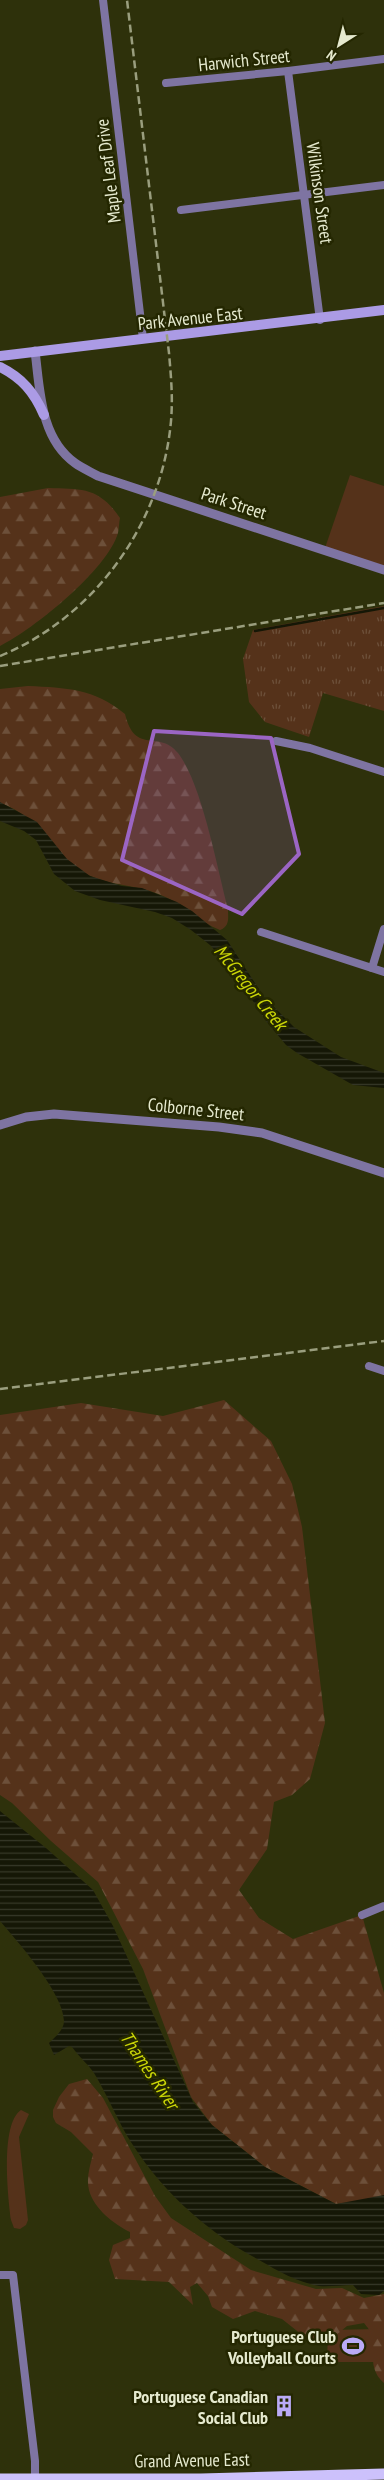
<svg xmlns="http://www.w3.org/2000/svg" width="384" height="2480" font-family="'PT Sans Narrow',sans-serif">
<defs>
<pattern id="forest-firs" width="22" height="20" patternUnits="userSpaceOnUse" patternTransform="scale(1.25)"><rect width="22" height="20" fill="#55321a"/><path d="M5 1l3.5 6h-7zM16 11l3.5 6h-7z" fill="#6d503a"/></pattern>
<pattern id="park-tufts" width="24" height="20" patternUnits="userSpaceOnUse" patternTransform="scale(1.25)"><rect width="24" height="20" fill="#55321a"/><path d="M3 7l-1-3M5 7V3M7 7l1-3M15 17l-1-3M17 17v-4M19 17l1-3" fill="none" stroke="#6d503a"/></pattern>
<pattern id="water-rules" width="6" height="5" patternUnits="userSpaceOnUse" patternTransform="scale(1.25)"><rect width="6" height="5" fill="#151706"/><path d="M0 2.5h6" fill="none" stroke="#373929"/></pattern>
</defs>
<rect width="100%" height="100%" fill="#2e310b"/>
<g fill="#55321a">
<path d="M350 475 384 486V566L325 548Z"/>
<path d="M21 2110 29 2114 19 2137 28 2220 26 2225 20 2229 14 2228 11 2220C8 2196 0 2124 21 2110Z"/>
<path d="M379 2329 378 2362H327L328 2330Z"/>
</g>
<g fill="url(#forest-firs)">
<path d="M48 488C82 489 99 487 120 518 119 522 119 528 118 533 107 570 34 629 0 646V497Z"/>
<path d="M28 686C66 688 94 688 125 714 135 756 159 729 178 753 202 784 217 868 228 909 228 918 230 926 220 930 200 923 183 904 161 895 134 883 104 887 78 869 47 847 41 817 0 803V689Z"/>
<path d="M224 1400 271 1441 292 1484 302 1527 325 1723 310 1779 292 1795 274 1802 267 1849 239 1890 259 1918 293 1939 362 1915 384 1993V2198L336 2204 265 2167 212 2125 191 2097 143 1969 98 1882 51 1841 12 1803 0 1795V1415L81 1403 163 1416Z"/>
<path d="M87 2079 103 2098 155 2196 171 2218 251 2270 316 2289 342 2288 364 2298 384 2294V2383C368 2369 375 2355 372 2337 372 2332 367 2327 364 2323L347 2326 335 2336 311 2342 282 2319 255 2311 233 2319 212 2307 208 2296 197 2283 190 2287 193 2305 169 2282 115 2279 109 2260 113 2245 130 2238V2232C114 2224 94 2209 89 2190 86 2178 90 2166 93 2154L71 2132 56 2123 53 2117V2110L59 2097 69 2084Z"/>
</g>
<path fill="url(#park-tufts)" d="M384 606V711L323 693 309 737 265 722 249 702 243 659 253 630Z"/>
<g fill="url(#water-rules)">
<path d="M0 802 37 822 67 859 90 876 122 886 142 888 177 902 192 911 227 940 264 997 294 1027 341 1057 384 1073V1088L353 1085 297 1053 286 1045 266 1021 234 972 210 945 191 930 172 918 155 912 100 900 75 891 54 874 36 840 24 831 0 821Z"/>
<path d="M0 1811 46 1848 93 1890 113 1926 193 2102 212 2125 265 2167 336 2204 384 2195V2291L379 2295 361 2294 353 2285C342 2285 329 2287 319 2286 297 2282 278 2271 259 2260 205 2231 158 2188 126 2134 115 2114 106 2093 94 2073 88 2064 79 2057 72 2047L69 2046 54 2055 49 2043C55 2037 64 2030 64 2021 64 1994 18 1942 0 1921Z"/>
</g>
<g fill="none" stroke-linecap="round" stroke-linejoin="round">
<path stroke="#151706" stroke-width="2.5" d="M255 631 384 608"/>
<g stroke="#7e74a2" stroke-width="8">
<path d="M103 0 143 339"/>
<path d="M288 71 320 320"/>
<path d="M166 83 288 71 384 59"/>
<path d="M181 210 384 185"/>
<path d="M276 741 310 748 384 772"/>
<path d="M261 932 384 972"/>
<path d="M372 968 384 929"/>
<path d="M369 1366 384 1371"/>
<path d="M362 1915 384 1906"/>
<path d="M0 2275H13L35 2461V2479"/>
</g>
<g stroke="#7e74a2" stroke-width="9">
<path d="M35 351C40 390 40 438 75 463 82 468 91 472 98 476L384 570"/>
<path d="M0 1125 26 1117 54 1114 219 1127 262 1133 384 1173"/>
</g>
<g stroke="#ab9be5" stroke-width="10">
<path d="M0 356 384 310"/>
<path d="M0 367C22 378 34 392 44 415"/>
</g>
<path stroke="#ccc1fb" stroke-width="11" d="M0 2479H201L384 2474"/>
<g stroke="#9a9e7e" stroke-width="2.5" stroke-dasharray="8 4" stroke-linecap="butt">
<path d="M0 656C95 617 162 523 171 421 173 398 171 376 169 353L127 0"/>
<path d="M0 666 384 603"/>
<path d="M0 1389 384 1341"/>
</g>
</g>
<path fill="#9b65c4" fill-opacity="0.2" stroke="#9b65c4" stroke-width="4" stroke-linejoin="round" d="M154 731 271 738 299 854 242 914 122 860Z"/>
<defs>
<g id="stadium-bare" transform="scale(1.725)"><path d="M0-5a6.5 5 0 1 0 0 10a6.5 5 0 1 0 0-10ZM-3.5-1.8h7v3.6h-7Z" fill="#baaaf6" stroke="#242701" stroke-width="2.5" paint-order="stroke"/></g>
<g id="building-bare" transform="scale(1.725)"><path d="M-4-6H4V6H1V3H-1V6H-4ZM-2.5-4.3h1.7v1.8h-1.7ZM.8-4.3h1.7v1.8H.8ZM-2.5-1h1.7V.8h-1.7ZM.8-1h1.7V.8H.8Z" fill="#baaaf6" stroke="#242701" stroke-width="2.5" paint-order="stroke"/></g>
</defs>
<g fill-rule="evenodd">
<use href="#stadium-bare" x="353" y="2346"/>
<use href="#building-bare" x="284" y="2406"/>
</g>
<g text-anchor="middle" dominant-baseline="central" stroke-width="5" stroke-linejoin="round" paint-order="stroke">
<g font-size="18" fill="#e6eacf" stroke="#242701">
<text transform="translate(244 60) rotate(-6)">Harwich Street</text>
<text transform="translate(108 171) rotate(-97)">Maple Leaf Drive</text>
<text transform="translate(320 193) rotate(82)">Wilkinson Street</text>
<text transform="translate(190 318) rotate(-6)">Park Avenue East</text>
<text transform="translate(234 503) rotate(18)">Park Street</text>
<text transform="translate(196 1109) rotate(6)">Colborne Street</text>
<text transform="translate(192 2460) rotate(-1)">Grand Avenue East</text>
</g>
<g font-size="18" font-weight="bold" fill="#e6eacf" stroke="#242701" text-anchor="end">
<text x="336" y="2336">Portuguese Club<tspan x="336" dy="21">Volleyball Courts</tspan></text>
<text x="268" y="2396">Portuguese Canadian<tspan x="268" dy="21">Social Club</tspan></text>
</g>
<g font-size="19" font-style="italic" fill="#cbd607" stroke="#242701">
<text transform="translate(251 987) rotate(51)">McGregor Creek</text>
<text transform="translate(150 2070) rotate(56)">Thames River</text>
</g>
</g>
<g transform="translate(339 45) rotate(216)" stroke="#242701" stroke-width="4" paint-order="stroke">
<path d="M0-4L9 19L0 12L-9 19Z" fill="#e6eacf"/>
<text y="-8" font-size="14" font-weight="bold" text-anchor="middle" fill="#e6eacf">N</text>
</g>
</svg>
